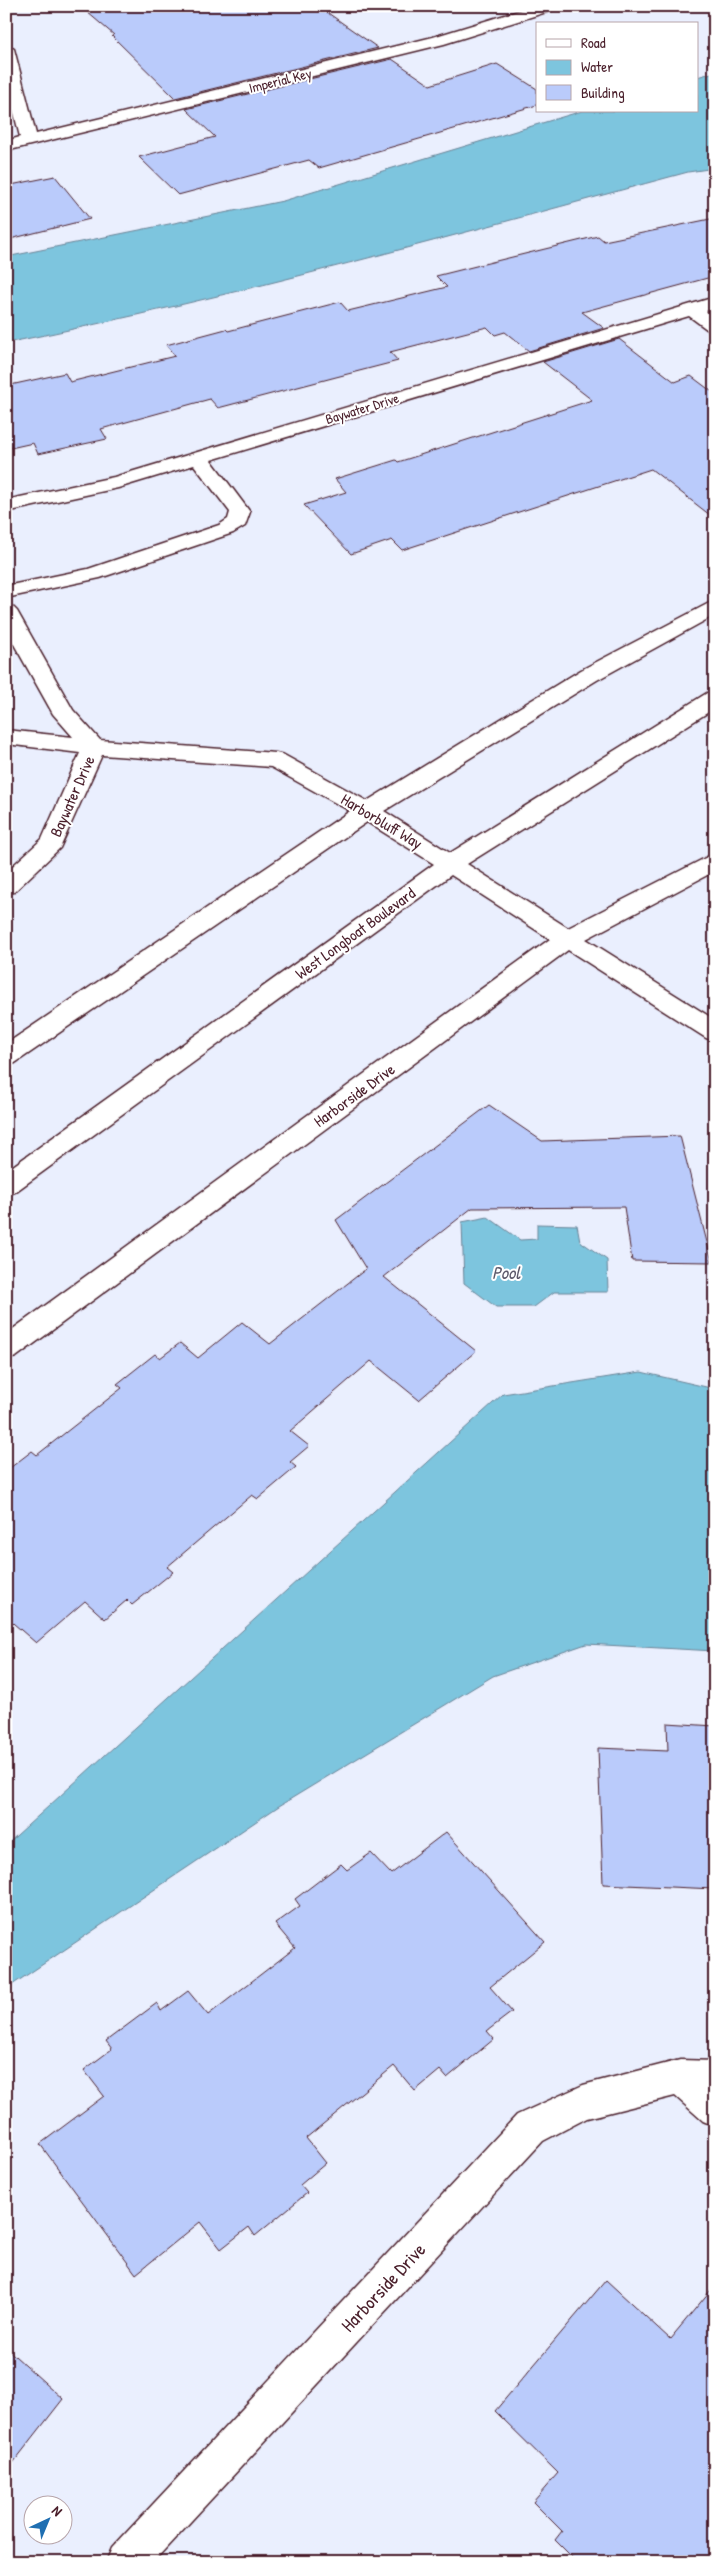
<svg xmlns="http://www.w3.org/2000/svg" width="721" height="2568" font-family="'Patrick Hand',sans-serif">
<rect width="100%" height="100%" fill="#eaeffe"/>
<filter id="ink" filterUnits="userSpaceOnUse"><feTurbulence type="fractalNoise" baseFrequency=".02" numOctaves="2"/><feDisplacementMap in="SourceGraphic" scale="10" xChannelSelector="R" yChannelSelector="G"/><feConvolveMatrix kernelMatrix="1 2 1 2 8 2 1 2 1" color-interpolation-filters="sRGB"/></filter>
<g filter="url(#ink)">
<g fill="#7dc5de" stroke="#698396">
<path d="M715 72V168L688 172C462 233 236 297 6 343V257L283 201 582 111H697V77Z"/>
<path d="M488 1217 520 1240 537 1239V1224L577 1225 580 1241 607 1260 608 1292H554L534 1307H496L464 1283 462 1222Z"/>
<path d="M641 1372 715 1389V1651L586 1644 493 1676 279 1806 6 1989V1845L503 1394Z"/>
</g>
<g fill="#bacbfb" stroke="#4a1f2b">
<path d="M80 6H318L378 48 175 98 112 36 114 35Z"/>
<path d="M392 59 430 85 497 64 537 89V105L319 168 309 160 178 195 139 157 215 137 186 109Z"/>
<path d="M55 176 90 219 6 240V186Z"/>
<path d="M715 218V276L582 312 604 328 529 351 505 332 495 335 487 327 390 352 398 361 336 377 218 408 210 399 101 429 107 439 38 454 33 443 6 449V386L65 373 70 382 175 356 166 345 226 329 228 331 340 302 348 311 447 287 436 276 492 262 598 236 604 241Z"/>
<path d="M619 339 675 382 691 376 715 394V519L651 469 402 550 392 540 351 554 304 505 346 492 335 479 396 460 398 462 592 400 543 362Z"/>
<path d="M489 1105 542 1141 680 1136 712 1262 632 1261 624 1207 472 1208 384 1277 476 1351 419 1400 371 1361 290 1431 309 1446 290 1462 296 1467 258 1499 252 1495 167 1567 173 1572 132 1605 127 1600 105 1619 85 1601 36 1643 6 1617V1471L32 1451 37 1455 122 1388 117 1384 155 1354 160 1358 180 1343 198 1358 242 1322 270 1344 366 1269 336 1220Z"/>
<path d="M667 1723 715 1726V1889L603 1884 598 1748 668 1751Z"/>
<path d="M446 1832 545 1942 490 1987 512 2012 487 2031 494 2039 447 2078 440 2070 415 2091 394 2066 306 2138 326 2163 300 2185 307 2193 255 2236 249 2227 221 2249 200 2222 136 2274 40 2144 104 2096 84 2070 112 2049 106 2041 157 2003 161 2011 188 1991 208 2015 295 1948 275 1924 300 1906 295 1899 341 1864 347 1870 371 1853 391 1874Z"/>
<path d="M606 2280 670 2339 715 2285V2562H577L555 2540 562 2531 533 2502 558 2473 495 2411Z"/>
<path d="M6 2348 63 2399 6 2472Z"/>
</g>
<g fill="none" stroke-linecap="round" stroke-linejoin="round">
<g stroke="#4a1f2b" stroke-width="3">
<g id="minor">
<path d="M534 6H559L556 9 444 44 6 151V141L20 137 6 81V44L14 49 36 134 433 37Z"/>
<path d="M715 297V308L706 311 715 317V331L708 330 689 316 211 460 250 512 245 526 233 533 100 578 6 598V586L88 569 219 525 228 519 230 512 194 465 118 488 6 512V500L114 477Z"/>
<path d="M715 600V615L597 680 384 811 450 853 707 693 715 691V708L467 864 568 928 715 853V871L586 939 715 1020V1041L706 1038 568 950 16 1357 6 1360V1334L550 939 451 875 15 1192 6 1195V1171L434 864 367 822 15 1063 6 1066V1044L350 811 271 767 102 755 60 848 14 892 6 894V872L42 839 80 753 6 744V730L73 737 53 714 6 630V605L13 607 17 611 73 710 100 740 276 753 284 755 367 801 581 670Z"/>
<path d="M680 2060 715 2061V2126L703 2121 675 2096 587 2118 543 2141 153 2562H106L112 2548 517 2115 583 2085Z"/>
</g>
</g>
<use href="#minor" fill="#fff" fill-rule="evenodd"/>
</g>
</g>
<g text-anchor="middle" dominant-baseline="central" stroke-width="4" stroke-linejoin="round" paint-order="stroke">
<g font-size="14" fill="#4a1f2b" stroke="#fff">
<text transform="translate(280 80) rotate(-14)">Imperial Key</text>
<text transform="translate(362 408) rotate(-17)">Baywater Drive</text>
</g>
<g font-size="16" fill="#4a1f2b" stroke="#fff">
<text transform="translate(72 796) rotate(-66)">Baywater Drive</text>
<text transform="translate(382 821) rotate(31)">Harborbluff Way</text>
<text transform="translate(355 933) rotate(-36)">West Longboat Boulevard</text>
<text transform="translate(354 1095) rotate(-36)">Harborside Drive</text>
</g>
<g font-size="18" font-style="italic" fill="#5c596a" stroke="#fff">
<text x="506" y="1272">Pool</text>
</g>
<g font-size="19" fill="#4a1f2b" stroke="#fff">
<text transform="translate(383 2287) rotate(-47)">Harborside Drive</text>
</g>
</g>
<rect width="721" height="2568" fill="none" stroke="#fff" stroke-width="25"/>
<rect x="12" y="12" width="696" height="2543" fill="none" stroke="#4a1f2b" stroke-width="2" filter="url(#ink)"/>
<rect x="536" y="22" width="162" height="90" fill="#ffffff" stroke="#b7a5aa"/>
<rect x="546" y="39" width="25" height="8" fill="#ffffff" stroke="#b7a5aa"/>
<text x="581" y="48" font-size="15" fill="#4a1f2b">Road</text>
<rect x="546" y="60" width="25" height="15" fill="#7dc5de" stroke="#b7a5aa"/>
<text x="581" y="72" font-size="15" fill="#4a1f2b">Water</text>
<rect x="546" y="85" width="25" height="15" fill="#bacbfb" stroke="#b7a5aa"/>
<text x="581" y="98" font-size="15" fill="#4a1f2b">Building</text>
<g transform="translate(48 2520) rotate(44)"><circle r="24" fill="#ffffff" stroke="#b7a5aa"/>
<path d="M0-4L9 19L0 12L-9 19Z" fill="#1f6fb2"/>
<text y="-8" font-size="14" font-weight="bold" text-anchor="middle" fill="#4a1f2b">N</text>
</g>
</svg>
